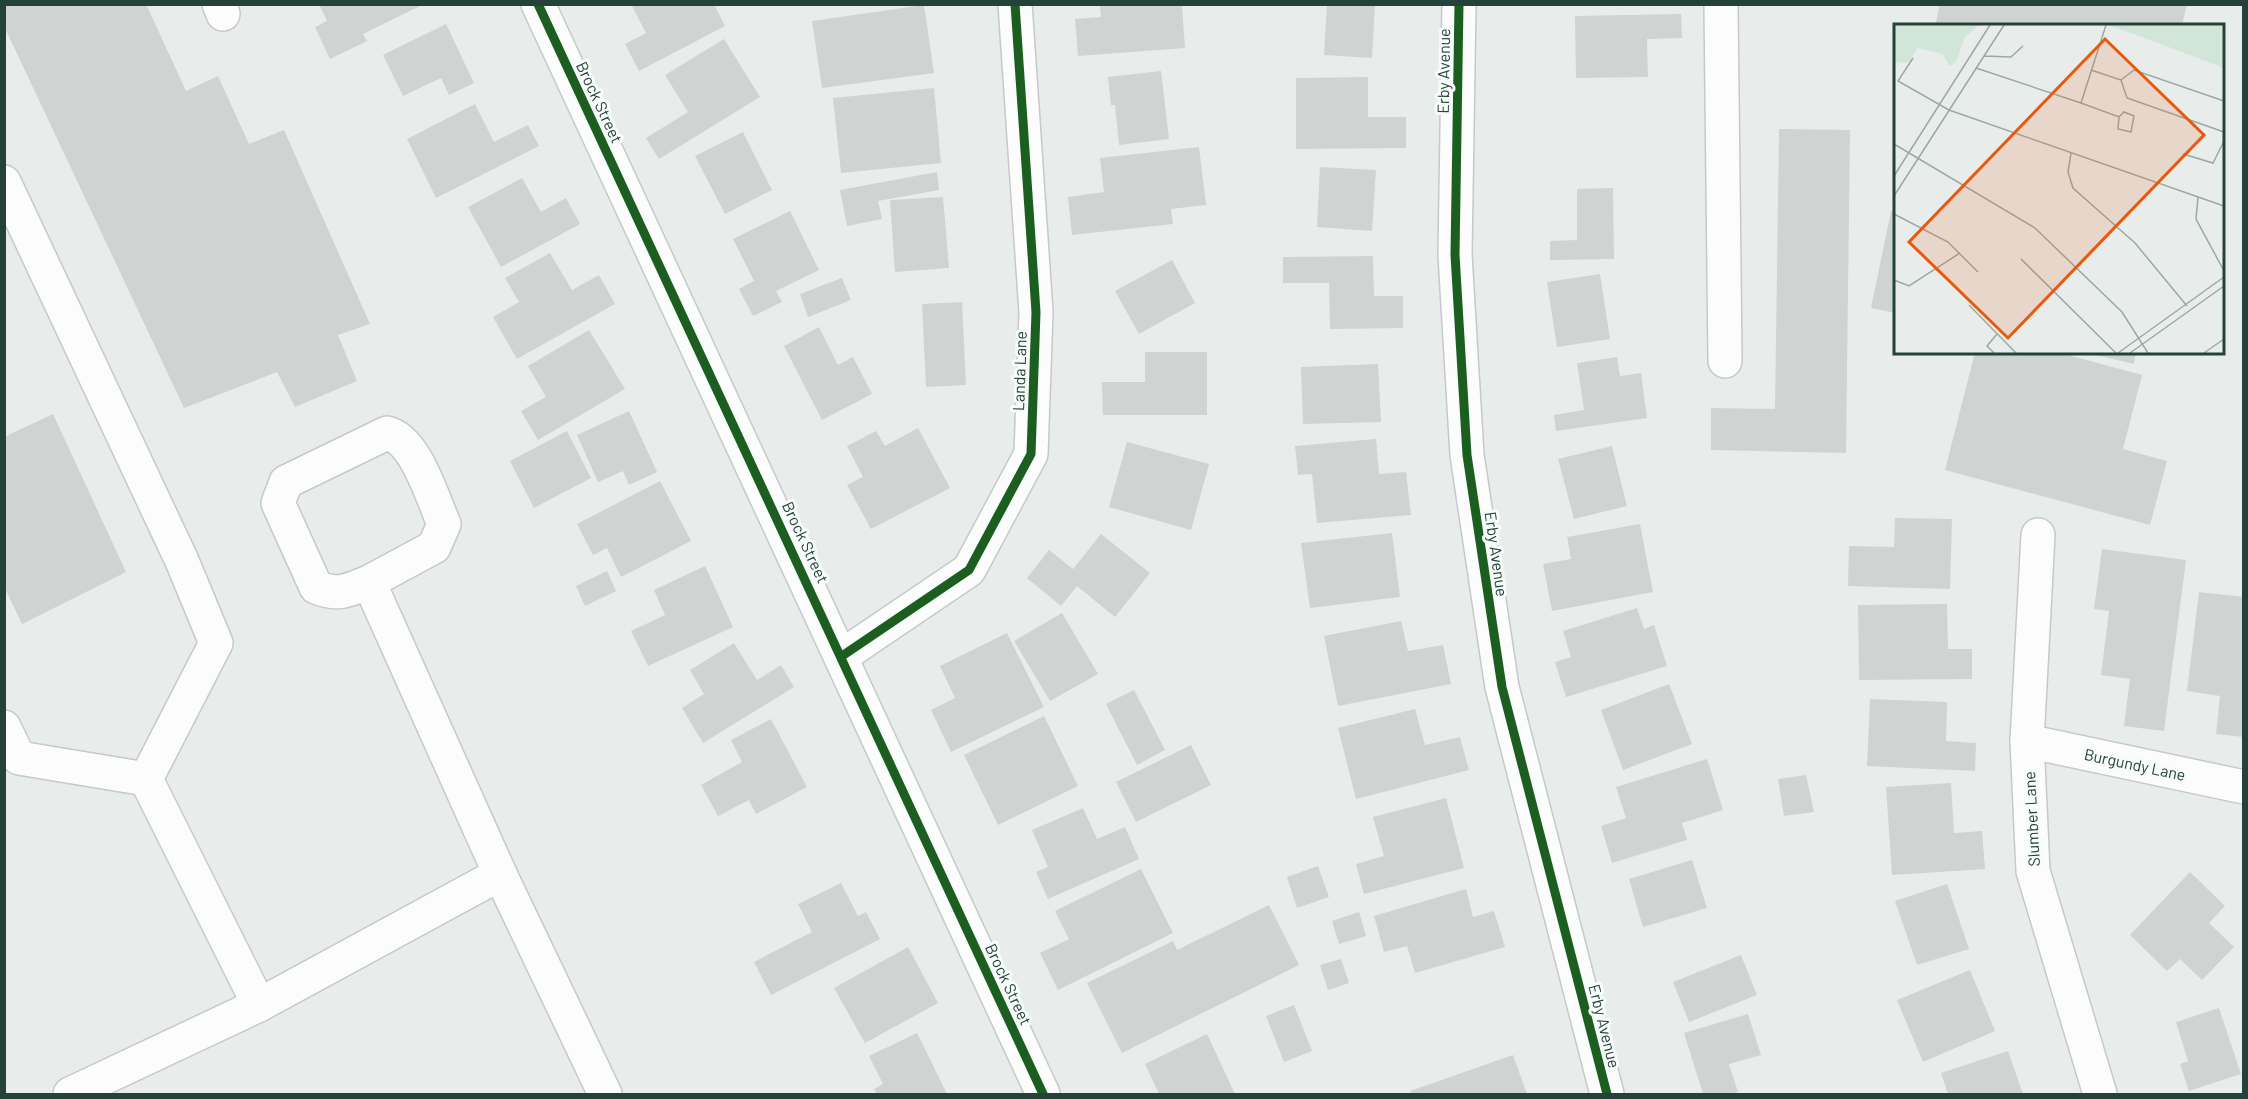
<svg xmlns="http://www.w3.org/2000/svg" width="2248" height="1099" font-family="Barlow,sans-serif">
<rect width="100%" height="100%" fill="#e8edeb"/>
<g fill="#cfd4d2">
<path d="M4 4H146L186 91 218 76 249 144 284 130 370 324 338 335 357 381 295 407 277 372 184 408 4 26Z"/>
<path d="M319 4H424L363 34 367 41 330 59 315 27 327 21Z"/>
<path d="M631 4H714L725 26 639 71 625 44 646 33Z"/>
<path d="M1327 4H1375L1372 58 1324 55Z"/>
<path d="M1940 4H2187L2182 26H1935Z"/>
<path d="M924 5 934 73 822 88 812 21Z"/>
<path d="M1100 5H1182L1185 48 1078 56 1075 19 1101 17Z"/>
<path d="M1681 14 1682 38 1647 39 1648 77 1576 78 1575 16Z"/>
<path d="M446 24 474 83 449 95 441 78 403 96 383 55Z"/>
<path d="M724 39 760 97 659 159 646 138 688 112 665 75Z"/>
<path d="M1161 71 1169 139 1119 145 1115 105H1111L1108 77Z"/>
<path d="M1368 77V117H1406V148L1296 149V78Z"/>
<path d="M934 88 941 163 841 173 833 98Z"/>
<path d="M475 104 494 142 528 125 539 146 436 198 407 139Z"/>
<path d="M1779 129 1850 130 1846 453 1711 450V408L1775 409Z"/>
<path d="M743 132 772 190 725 214 695 156Z"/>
<path d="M1199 147 1206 205 1171 209 1173 224 1072 235 1068 197 1104 192 1100 158Z"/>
<path d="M1320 167 1376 170 1372 231 1317 227Z"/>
<path d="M937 172 939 190 878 201 882 219 847 226 840 190Z"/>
<path d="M522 178 541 212 566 198 580 224 501 267 468 207Z"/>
<path d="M1613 188 1614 259 1550 260V241L1577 240V189Z"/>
<path d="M943 197 949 268 895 272 890 200Z"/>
<path d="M790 211 819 270 776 291 782 302 753 316 739 289 754 281 733 239Z"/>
<path d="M1891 211 1896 212V313L1871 308Z"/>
<path d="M550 253 572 290 599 275 615 304 517 359 493 317 519 302 505 278Z"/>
<path d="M1373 256 1374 296H1403V328L1330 329 1329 283H1283V257Z"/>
<path d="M1172 260 1195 303 1139 334 1115 291Z"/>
<path d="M1600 274 1610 339 1557 347 1547 282Z"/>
<path d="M842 278 851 300 808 317 800 294Z"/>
<path d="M962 302 966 385 926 387 922 304Z"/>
<path d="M819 327 838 365 853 357 872 394 822 420 784 346Z"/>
<path d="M589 330 625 389 538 440 521 411 546 397 528 366Z"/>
<path d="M1145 352H1207V415H1103L1102 382H1145Z"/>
<path d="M1975 352H2057L2142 375 2123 449 2167 461 2150 525 1945 470Z"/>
<path d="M2083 352H2136L2134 364Z"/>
<path d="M1617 357 1620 376 1641 373 1647 418 1556 431 1554 415 1584 410 1577 363Z"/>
<path d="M1378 364 1381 422 1303 424 1301 367Z"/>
<path d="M629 411 657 472 629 485 623 471 598 482 577 435Z"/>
<path d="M53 414 126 572 22 624 4 586V437Z"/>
<path d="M918 428 950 488 871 529 847 485 863 477 847 446 876 431 885 446Z"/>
<path d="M567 431 591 478 534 508 510 461Z"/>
<path d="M1376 439 1379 474 1406 472 1411 515 1317 523 1312 474 1298 475 1295 446Z"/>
<path d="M1127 442 1209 464 1191 530 1109 507Z"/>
<path d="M1612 446 1627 506 1574 519 1558 459Z"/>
<path d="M660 481 691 541 621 577 607 548 593 555 577 524Z"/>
<path d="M1895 518 1952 519 1950 589 1848 586 1849 546 1894 547Z"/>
<path d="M1640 524 1653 592 1552 611 1543 564 1571 559 1567 537Z"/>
<path d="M1392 533 1400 597 1310 608 1301 543Z"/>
<path d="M1101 534 1150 573 1115 617 1077 586 1061 606 1027 578 1049 550 1073 569Z"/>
<path d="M2102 549 2186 560 2164 731 2124 726 2130 679 2101 675 2109 611 2094 609Z"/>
<path d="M705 566 733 627 648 666 631 631 665 615 654 590Z"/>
<path d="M607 571 616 591 585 606 576 586Z"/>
<path d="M2199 592 2244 597V737L2216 734 2220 696 2187 691Z"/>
<path d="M1947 604 1948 649H1972V679L1859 680 1858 605Z"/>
<path d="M1637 608 1644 629 1654 625 1667 666 1566 697 1555 662 1571 657 1563 631Z"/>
<path d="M1062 613 1098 674 1050 701 1014 641Z"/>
<path d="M1401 621 1408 651 1443 645 1451 684 1338 706 1324 636Z"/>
<path d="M1007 633 1044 707 951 752 931 710 955 698 940 666Z"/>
<path d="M734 643 757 680 781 665 794 687 703 743 682 708 704 694 690 670Z"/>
<path d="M1669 684 1692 744 1623 770 1601 710Z"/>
<path d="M1134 690 1165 750 1137 765 1106 704Z"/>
<path d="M1870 699 1947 702 1946 741 1976 743 1975 771 1867 766Z"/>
<path d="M1415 709 1425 745 1460 737 1469 770 1356 799 1338 728Z"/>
<path d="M1044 716 1078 786 998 825 964 755Z"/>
<path d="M771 719 807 787 756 814 749 800 718 816 701 785 742 762 731 740Z"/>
<path d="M1191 745 1211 785 1136 822 1116 782Z"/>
<path d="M1707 759 1723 810 1682 823 1687 840 1612 863 1601 826 1626 818 1616 787Z"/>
<path d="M1806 775 1814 812 1784 816 1778 779Z"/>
<path d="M1951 783 1954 833 1982 831 1985 869 1892 875 1886 787Z"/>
<path d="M1446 798 1464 868 1364 894 1356 864 1384 856 1373 817Z"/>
<path d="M1083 808 1097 839 1125 827 1139 859 1048 899 1036 872 1048 867 1032 830Z"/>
<path d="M1692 860 1707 908 1643 927 1629 879Z"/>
<path d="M1318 866 1329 897 1297 908 1287 877Z"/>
<path d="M1141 869 1173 933 1058 990 1040 953 1069 939 1055 911Z"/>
<path d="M2190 872 2225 906 2209 923 2234 947 2202 980 2180 959 2167 971 2130 935Z"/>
<path d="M841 883 858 916 866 912 880 939 771 995 754 962 812 932 798 904Z"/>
<path d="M1947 884 1969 949 1917 965 1895 901Z"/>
<path d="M1466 889 1473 917 1494 911 1505 947 1415 973 1407 946 1384 952 1374 916Z"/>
<path d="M1269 905 1299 965 1122 1053 1087 983 1173 941 1177 950Z"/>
<path d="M1359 912 1366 936 1339 944 1332 921Z"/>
<path d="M908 947 938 1003 865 1043 834 988Z"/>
<path d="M1741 955 1757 995 1689 1022 1673 982Z"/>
<path d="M1341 959 1349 983 1328 990 1320 965Z"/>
<path d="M1970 970 1995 1031 1923 1062 1897 1000Z"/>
<path d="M1294 1005 1312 1051 1284 1062 1266 1016Z"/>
<path d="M2219 1008 2241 1074 2189 1091 2180 1064 2188 1061 2176 1022Z"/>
<path d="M1748 1014 1761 1055 1729 1064 1738 1092 1729 1094H1703L1684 1033Z"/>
<path d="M917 1033 947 1094H877L874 1089 883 1084 869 1056Z"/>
<path d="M1207 1034 1235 1094H1159L1145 1064Z"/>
<path d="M2008 1051 2023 1094H1948L1941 1073Z"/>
<path d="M1513 1055 1527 1094H1412L1410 1091Z"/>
</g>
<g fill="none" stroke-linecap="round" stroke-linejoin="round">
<g stroke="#c5cac8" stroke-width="36">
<g id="minor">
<path d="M219 4 223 14"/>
<path d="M538 4 1043 1094"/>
<path d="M1459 4 1455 255 1467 455 1502 687 1607 1094"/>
<path d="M1721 4 1725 361"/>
<path d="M4 182 182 561 216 643 146 779 259 1005"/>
<path d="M2038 535 2027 741 2033 871 2100 1094"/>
<path d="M369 582 434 547 444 524C432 497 416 440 387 433L286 482 278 503 316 587C337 596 348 591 369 582L500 874"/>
<path d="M842 656 969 570 1031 454 1036 312 1015 4"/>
<path d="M4 727 19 758 146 779"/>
<path d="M2027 741 2244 787"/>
<path d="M70 1094 259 1005 500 874 605 1094"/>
</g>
</g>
<use href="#minor" stroke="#fcfcfc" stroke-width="33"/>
<g stroke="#f7fbf9" stroke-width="13">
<g id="cycleway">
<path d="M538 4 1043 1094"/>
<path d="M1459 4 1455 255 1467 455 1502 687 1607 1094"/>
<path d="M842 656 969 570 1031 454 1036 312 1015 4"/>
</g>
</g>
<use href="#cycleway" stroke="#1b5e20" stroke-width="9"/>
</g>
<g text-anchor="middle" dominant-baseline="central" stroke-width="6" stroke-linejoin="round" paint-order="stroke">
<g font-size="16" fill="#24423a" stroke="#f7fbf9">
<text transform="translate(1443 71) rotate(-89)">Erby Avenue</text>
<text transform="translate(600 102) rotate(65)">Brock Street</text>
<text transform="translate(1019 371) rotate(-88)">Landa Lane</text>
<text transform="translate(806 542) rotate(65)">Brock Street</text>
<text transform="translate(1497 554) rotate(82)">Erby Avenue</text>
<text transform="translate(2135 764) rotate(12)">Burgundy Lane</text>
<text transform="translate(2031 819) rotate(-93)">Slumber Lane</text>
<text transform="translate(1009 984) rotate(65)">Brock Street</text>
<text transform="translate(1605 1026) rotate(76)">Erby Avenue</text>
</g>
</g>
<g transform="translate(1894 24)">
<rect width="330" height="330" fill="#e8edeb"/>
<path d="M0 1H85L71 13 62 38 55 42 49 30 24 24 14 39 0 38ZM215 1H330V44L253 15Z" fill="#d1e6d8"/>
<path fill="none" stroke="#9aa9a4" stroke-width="1.5" d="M90 32 117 33 129 22M19 34 4 57 55 86 330 182M82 44 187 79 212 1M197 46 227 56 233 74 330 108M227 56 240 46 330 77M187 79 225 93 230 88 240 92 237 108 224 105 225 93M0 120 141 204 228 288 254 329M177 129 174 148 179 164 241 219 293 282M289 130 319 139 330 117M0 152 96 1M0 172 110 1M304 173 302 195 330 247M0 190 54 218 84 248M127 235 222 329M0 256 15 262 66 229M75 281 122 329M100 329 93 322 103 310M224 329 330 253M236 329 330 262M310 329 330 315"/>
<path fill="#e8590c" fill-opacity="0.15" stroke="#e8590c" stroke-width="3" d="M211 15 310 111 114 314 15 218Z"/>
<rect width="330" height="330" fill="none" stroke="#24423a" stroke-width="3"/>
</g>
<rect width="2248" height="1099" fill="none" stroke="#24423a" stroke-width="12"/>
</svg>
